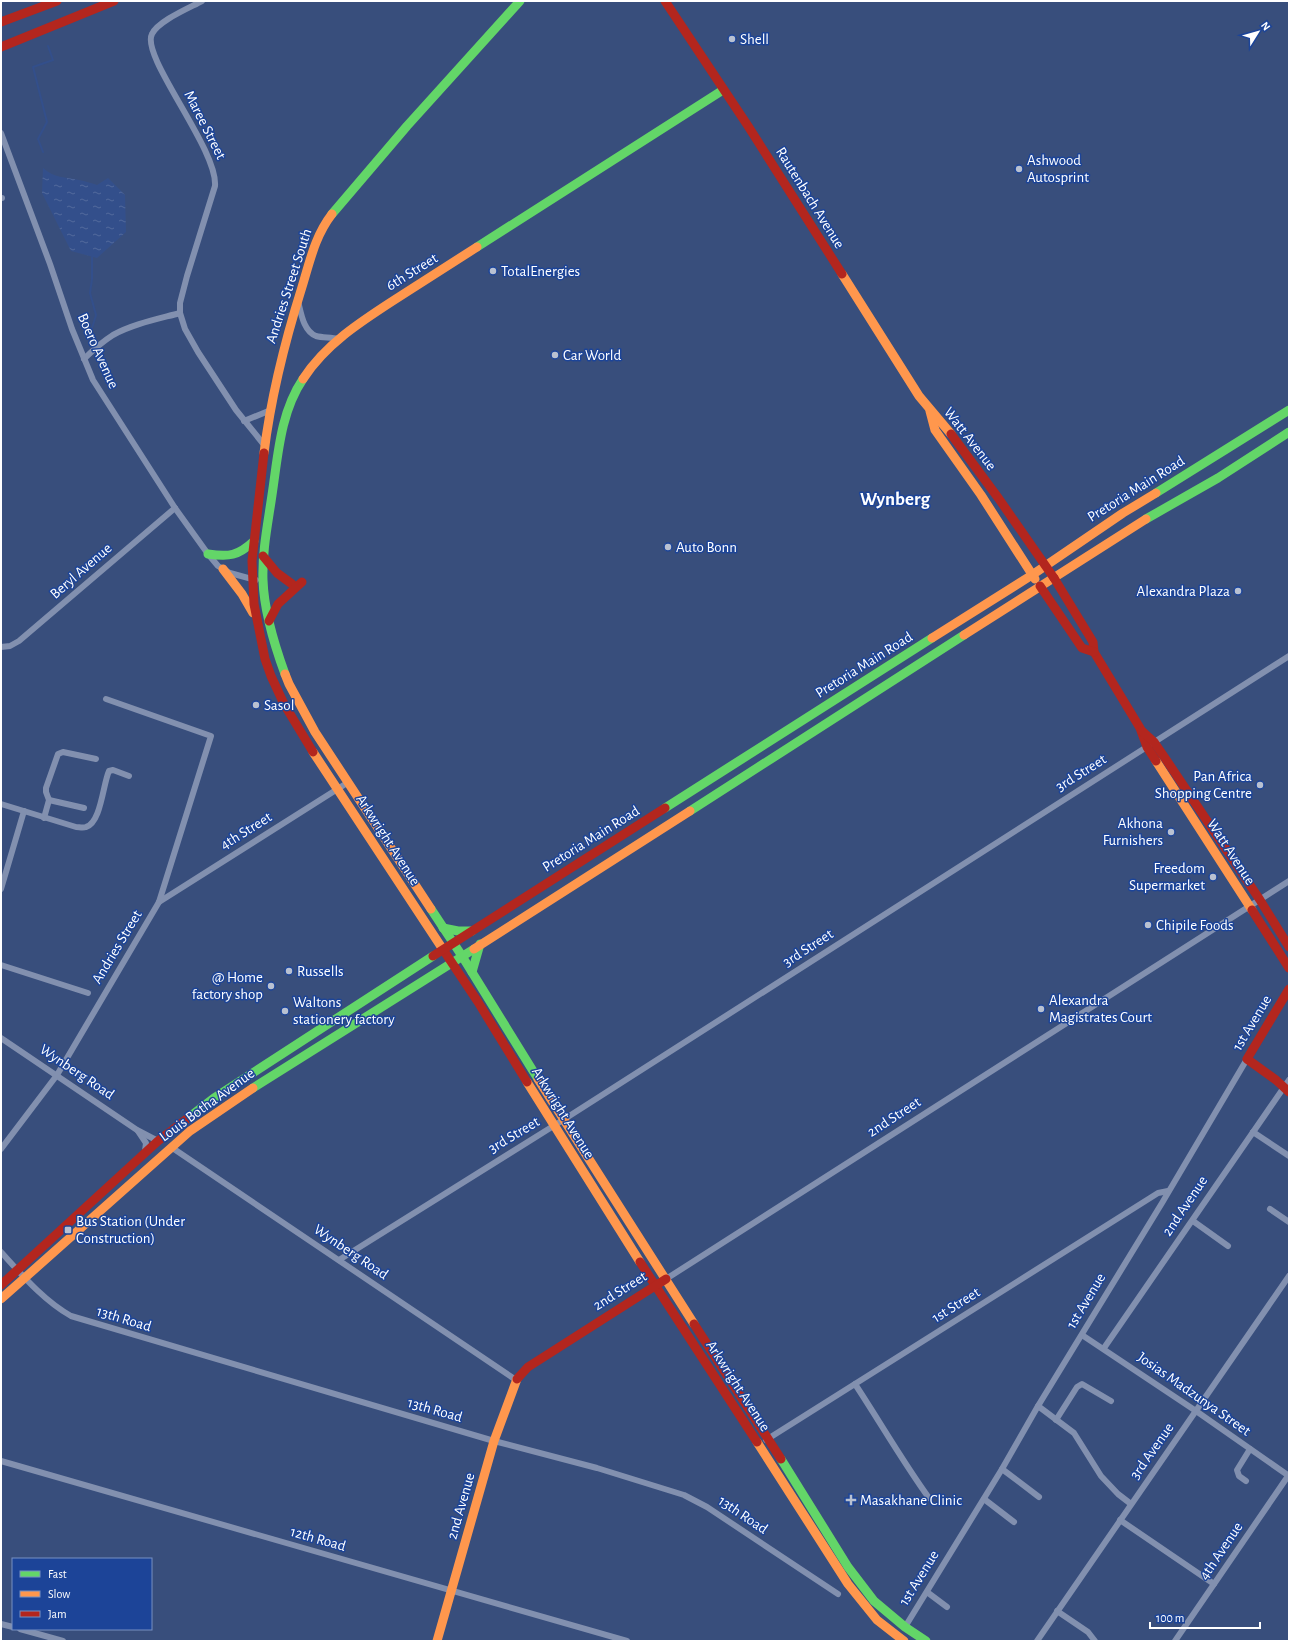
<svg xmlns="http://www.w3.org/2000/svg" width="1290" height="1642" font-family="'Alegreya Sans',sans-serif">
<defs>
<pattern id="water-ripples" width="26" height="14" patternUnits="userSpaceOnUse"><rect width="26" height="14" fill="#334f8b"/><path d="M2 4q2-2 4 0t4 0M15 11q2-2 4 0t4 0" fill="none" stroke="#52699c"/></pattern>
</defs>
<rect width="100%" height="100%" fill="#384e7c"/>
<path fill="url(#water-ripples)" d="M43 168C54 178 65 177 79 180 85 181 91 183 97 185L108 178 125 195 126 232 97 258 71 251 42 193Z"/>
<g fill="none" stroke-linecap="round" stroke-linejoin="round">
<g stroke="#334f8b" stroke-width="2">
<path d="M43 152 38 139 47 122 33 67 53 60 48 46"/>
<path d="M89 338 96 315 90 293 92 279V257"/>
</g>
<g stroke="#8290af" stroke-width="6">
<path d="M202 1C189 8 158 21 152 34 140 56 218 149 215 186L187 276 180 303V313L185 329 198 352 236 410 265 446"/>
<path d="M1 133 50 264 72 329 93 380 175 508 208 554 218 566 230 573 256 580"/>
<path d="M1 198H2"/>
<path d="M298 301C301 312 303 331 316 336 323 338 331 337 338 339"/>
<path d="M84 359C93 350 102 342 113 335 133 324 158 319 180 313"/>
<path d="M244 421 271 410"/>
<path d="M1 647 10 646 19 641 175 508"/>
<path d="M49 800 84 808"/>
<path d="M1 804 76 827C79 827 83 828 86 827 101 823 103 784 109 771L113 770 129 776"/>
<path d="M44 818 49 800 46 792V788L58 754 63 752 96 759"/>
<path d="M1 889 24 811"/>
<path d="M159 902 347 783"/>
<path d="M1 965 88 993"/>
<path d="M1 1038 137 1130 158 1141"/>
<path d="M138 1131 146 1143 145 1151"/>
<path d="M1253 1132 1289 1156"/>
<path d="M171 1147 516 1380"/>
<path d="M1 1149 57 1075 159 902 211 736 106 699"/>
<path d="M1270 1209 1289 1222"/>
<path d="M1193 1221 1228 1246"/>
<path d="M1 1252C22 1275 44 1301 71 1316L494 1441 597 1468 684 1495 707 1507 838 1594"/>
<path d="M339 1260 563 1120 1289 656"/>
<path d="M666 1279 1289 881"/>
<path d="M1082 1335 1196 1411 1289 1476"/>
<path d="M1104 1348 1289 1080"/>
<path d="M855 1384C880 1422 903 1462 929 1498"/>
<path d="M1038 1406 1074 1433 1101 1476 1118 1494 1131 1504"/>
<path d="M1056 1420 1077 1387 1082 1384 1111 1401"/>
<path d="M766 1440 1158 1193 1168 1191"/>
<path d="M1 1461 627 1641"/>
<path d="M1002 1469 1039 1497"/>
<path d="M1246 1481 1239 1476 1237 1470 1250 1449"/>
<path d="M984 1499 1014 1522"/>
<path d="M1120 1520 1214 1584"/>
<path d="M927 1592 947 1607"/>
<path d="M1057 1611 1088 1632 1095 1641"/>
<path d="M1 1624 13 1627"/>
<path d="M905 1627 1002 1469 1038 1406 1162 1203 1247 1059"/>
<path d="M20 1629 63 1641"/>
<path d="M1037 1641 1289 1276"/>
<path d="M1175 1641 1288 1476"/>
</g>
<g stroke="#63d668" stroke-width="9">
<path d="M332 214 407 126 520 1"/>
<path d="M477 247 723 90"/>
<path d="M1156 493 1289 410"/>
<path d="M1146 519 1218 478 1289 432"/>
<path d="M208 554C229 557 238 556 254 541"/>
<path d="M285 674C274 644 264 612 263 580 262 551 268 523 272 495 278 456 280 413 303 379"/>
<path d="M665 808 932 638"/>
<path d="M690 811 964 635"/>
<path d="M431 909 462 956 538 1079"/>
<path d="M443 928 458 931H472"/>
<path d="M472 972 480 944"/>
<path d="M253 1088 474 949"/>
<path d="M188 1118 214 1098 433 956"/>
<path d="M781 1459 848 1567 874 1601 905 1627 926 1641"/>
</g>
<g stroke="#ff974d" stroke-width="9">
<path d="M842 274 919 396 951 434"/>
<path d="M303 379C327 342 365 319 402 295 427 279 452 263 477 247"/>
<path d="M930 411 935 430 981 495 1035 579"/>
<path d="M264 453C271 396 285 341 302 287 310 261 315 236 332 214"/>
<path d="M223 569 242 594 253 613"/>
<path d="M964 635 1146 519"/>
<path d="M932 638 1032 575 1123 513 1156 493"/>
<path d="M285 674 289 684 315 732 431 909"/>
<path d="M313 752 444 951"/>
<path d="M1156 761 1252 910"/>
<path d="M474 949 690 811"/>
<path d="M538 1079 694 1324"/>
<path d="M527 1082 640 1262"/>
<path d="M1 1299 190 1131 253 1088"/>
<path d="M757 1442 848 1584 877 1620 904 1641"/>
<path d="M437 1641 494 1441 517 1379"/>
</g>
<g stroke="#b3261e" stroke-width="9">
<path d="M665 1 748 126 842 274"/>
<path d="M1 22 57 1"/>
<path d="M1 47 114 1"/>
<path d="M951 434 999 499 1054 578"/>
<path d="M264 453 252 561 254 604 265 659 271 676 284 704 313 752"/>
<path d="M263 556 277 573 292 584"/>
<path d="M1054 578 1093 642 1094 652 1140 728 1147 747 1156 761"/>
<path d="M1040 586 1082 648 1094 652"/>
<path d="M269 621 278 604 302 582"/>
<path d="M1142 731 1154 742 1165 758 1260 900 1289 947"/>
<path d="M1252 910 1289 968"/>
<path d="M444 951 478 1002 527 1082"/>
<path d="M433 956 665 808"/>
<path d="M1289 989 1247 1059 1276 1080 1289 1092"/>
<path d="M640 1262 757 1442"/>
<path d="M1 1285 158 1141 188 1118"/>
<path d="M694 1324 781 1459"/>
<path d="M517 1379 528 1367 666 1279"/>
</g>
</g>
<g fill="#b9c1d1" stroke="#1c4498" stroke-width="1.5">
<circle cx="732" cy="39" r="4"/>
<circle cx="1019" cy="169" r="4"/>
<circle cx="493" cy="271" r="4"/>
<circle cx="555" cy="355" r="4"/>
<circle cx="668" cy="547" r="4"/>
<circle cx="1238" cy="591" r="4"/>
<circle cx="256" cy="705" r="4"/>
<circle cx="1260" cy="785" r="4"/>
<circle cx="1171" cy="832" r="4"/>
<circle cx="1213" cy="877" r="4"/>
<circle cx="1148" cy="925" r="4"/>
<circle cx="289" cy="971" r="4"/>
<circle cx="271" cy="986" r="4"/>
<circle cx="1041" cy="1009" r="4"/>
<circle cx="285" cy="1011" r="4"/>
<rect x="64" y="1226" width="8" height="8" rx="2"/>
<path d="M849 1494h4v4h4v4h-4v4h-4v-4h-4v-4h4z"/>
</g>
<g text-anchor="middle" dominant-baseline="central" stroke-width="3" stroke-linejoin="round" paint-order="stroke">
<g font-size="15" fill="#fff" stroke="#1c4498" text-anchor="start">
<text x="740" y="39">Shell</text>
<text x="1027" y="160">Ashwood<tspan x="1027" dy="17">Autosprint</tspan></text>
<text x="501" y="271">TotalEnergies</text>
<text x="563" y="355">Car World</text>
<text x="676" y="547">Auto Bonn</text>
<text x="1230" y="591" text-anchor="end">Alexandra Plaza</text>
<text x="264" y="705">Sasol</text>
<text x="1252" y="776" text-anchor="end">Pan Africa<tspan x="1252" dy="17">Shopping Centre</tspan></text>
<text x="1163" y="823" text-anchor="end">Akhona<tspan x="1163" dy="17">Furnishers</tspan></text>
<text x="1205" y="868" text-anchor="end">Freedom<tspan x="1205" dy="17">Supermarket</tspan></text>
<text x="1156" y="925">Chipile Foods</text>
<text x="297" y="971">Russells</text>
<text x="263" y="977" text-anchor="end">@ Home<tspan x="263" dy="17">factory shop</tspan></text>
<text x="1049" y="1000">Alexandra<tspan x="1049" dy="17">Magistrates Court</tspan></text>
<text x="293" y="1002">Waltons<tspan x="293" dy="17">stationery factory</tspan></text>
<text x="76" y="1221">Bus Station (Under<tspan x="76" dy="17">Construction)</tspan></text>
<text x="860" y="1500">Masakhane Clinic</text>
</g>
<g font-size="15" fill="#fff" stroke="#1c4498">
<text transform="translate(205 125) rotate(63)">Maree Street</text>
<text transform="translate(810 198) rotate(58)">Rautenbach Avenue</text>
<text transform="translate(412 272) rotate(-32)">6th Street</text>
<text transform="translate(289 286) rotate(-72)">Andries Street South</text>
<text transform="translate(98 351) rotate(66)">Boero Avenue</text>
<text transform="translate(970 439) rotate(52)">Watt Avenue</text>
<text transform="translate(1136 489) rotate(-32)">Pretoria Main Road</text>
<text transform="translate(81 571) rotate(-41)">Beryl Avenue</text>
<text transform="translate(864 665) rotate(-32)">Pretoria Main Road</text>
<text transform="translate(1081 773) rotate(-32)">3rd Street</text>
<text transform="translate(246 831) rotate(-32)">4th Street</text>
<text transform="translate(591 839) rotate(-32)">Pretoria Main Road</text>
<text transform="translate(388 840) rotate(57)">Arkwright Avenue</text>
<text transform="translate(1231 852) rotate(57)">Watt Avenue</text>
<text transform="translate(117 947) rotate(-59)">Andries Street</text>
<text transform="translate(808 948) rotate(-33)">3rd Street</text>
<text transform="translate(1252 1023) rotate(-59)">1st Avenue</text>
<text transform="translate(77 1072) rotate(34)">Wynberg Road</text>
<text transform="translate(207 1105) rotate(-36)">Louis Botha Avenue</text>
<text transform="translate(563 1113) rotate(58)">Arkwright Avenue</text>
<text transform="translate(894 1117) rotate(-33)">2nd Street</text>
<text transform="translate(514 1135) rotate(-31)">3rd Street</text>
<text transform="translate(1185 1206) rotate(-56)">2nd Avenue</text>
<text transform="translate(351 1252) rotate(34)">Wynberg Road</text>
<text transform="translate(620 1291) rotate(-32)">2nd Street</text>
<text transform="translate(1086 1301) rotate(-59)">1st Avenue</text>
<text transform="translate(956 1305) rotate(-32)">1st Street</text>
<text transform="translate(124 1319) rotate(17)">13th Road</text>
<text transform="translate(738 1386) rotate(57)">Arkwright Avenue</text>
<text transform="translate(1194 1394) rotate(35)">Josias Madzunya Street</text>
<text transform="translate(435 1410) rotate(16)">13th Road</text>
<text transform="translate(1152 1451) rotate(-55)">3rd Avenue</text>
<text transform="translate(461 1506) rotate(-74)">2nd Avenue</text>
<text transform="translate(743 1515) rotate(34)">13th Road</text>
<text transform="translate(318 1539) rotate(16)">12th Road</text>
<text transform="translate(1221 1551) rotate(-56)">4th Avenue</text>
<text transform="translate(919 1578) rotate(-58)">1st Avenue</text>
</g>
<g font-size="19" font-weight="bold" fill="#fff" stroke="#1c4498">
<text x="895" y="499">Wynberg</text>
</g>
</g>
<rect width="1290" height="1642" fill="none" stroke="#ffffff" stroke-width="4"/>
<rect x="12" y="1558" width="140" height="72" fill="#1c4498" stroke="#778fc1"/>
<rect x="20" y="1571" width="20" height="6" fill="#63d668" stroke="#778fc1"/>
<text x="48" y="1578" font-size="12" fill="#ffffff">Fast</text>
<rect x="20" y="1591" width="20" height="6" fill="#ff974d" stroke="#778fc1"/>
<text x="48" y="1598" font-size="12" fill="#ffffff">Slow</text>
<rect x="20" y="1611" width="20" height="6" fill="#b3261e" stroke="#778fc1"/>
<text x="48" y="1618" font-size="12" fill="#ffffff">Jam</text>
<g transform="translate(1258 32) rotate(53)" stroke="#1c4498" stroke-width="3" paint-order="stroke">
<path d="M0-3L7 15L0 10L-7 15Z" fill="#ffffff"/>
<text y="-6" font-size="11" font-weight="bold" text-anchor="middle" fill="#ffffff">N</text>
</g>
<path d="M1150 1622v6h110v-6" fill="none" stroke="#ffffff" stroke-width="2"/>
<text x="1156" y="1622" font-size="12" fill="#ffffff" stroke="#1c4498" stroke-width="3" paint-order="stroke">100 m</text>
</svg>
